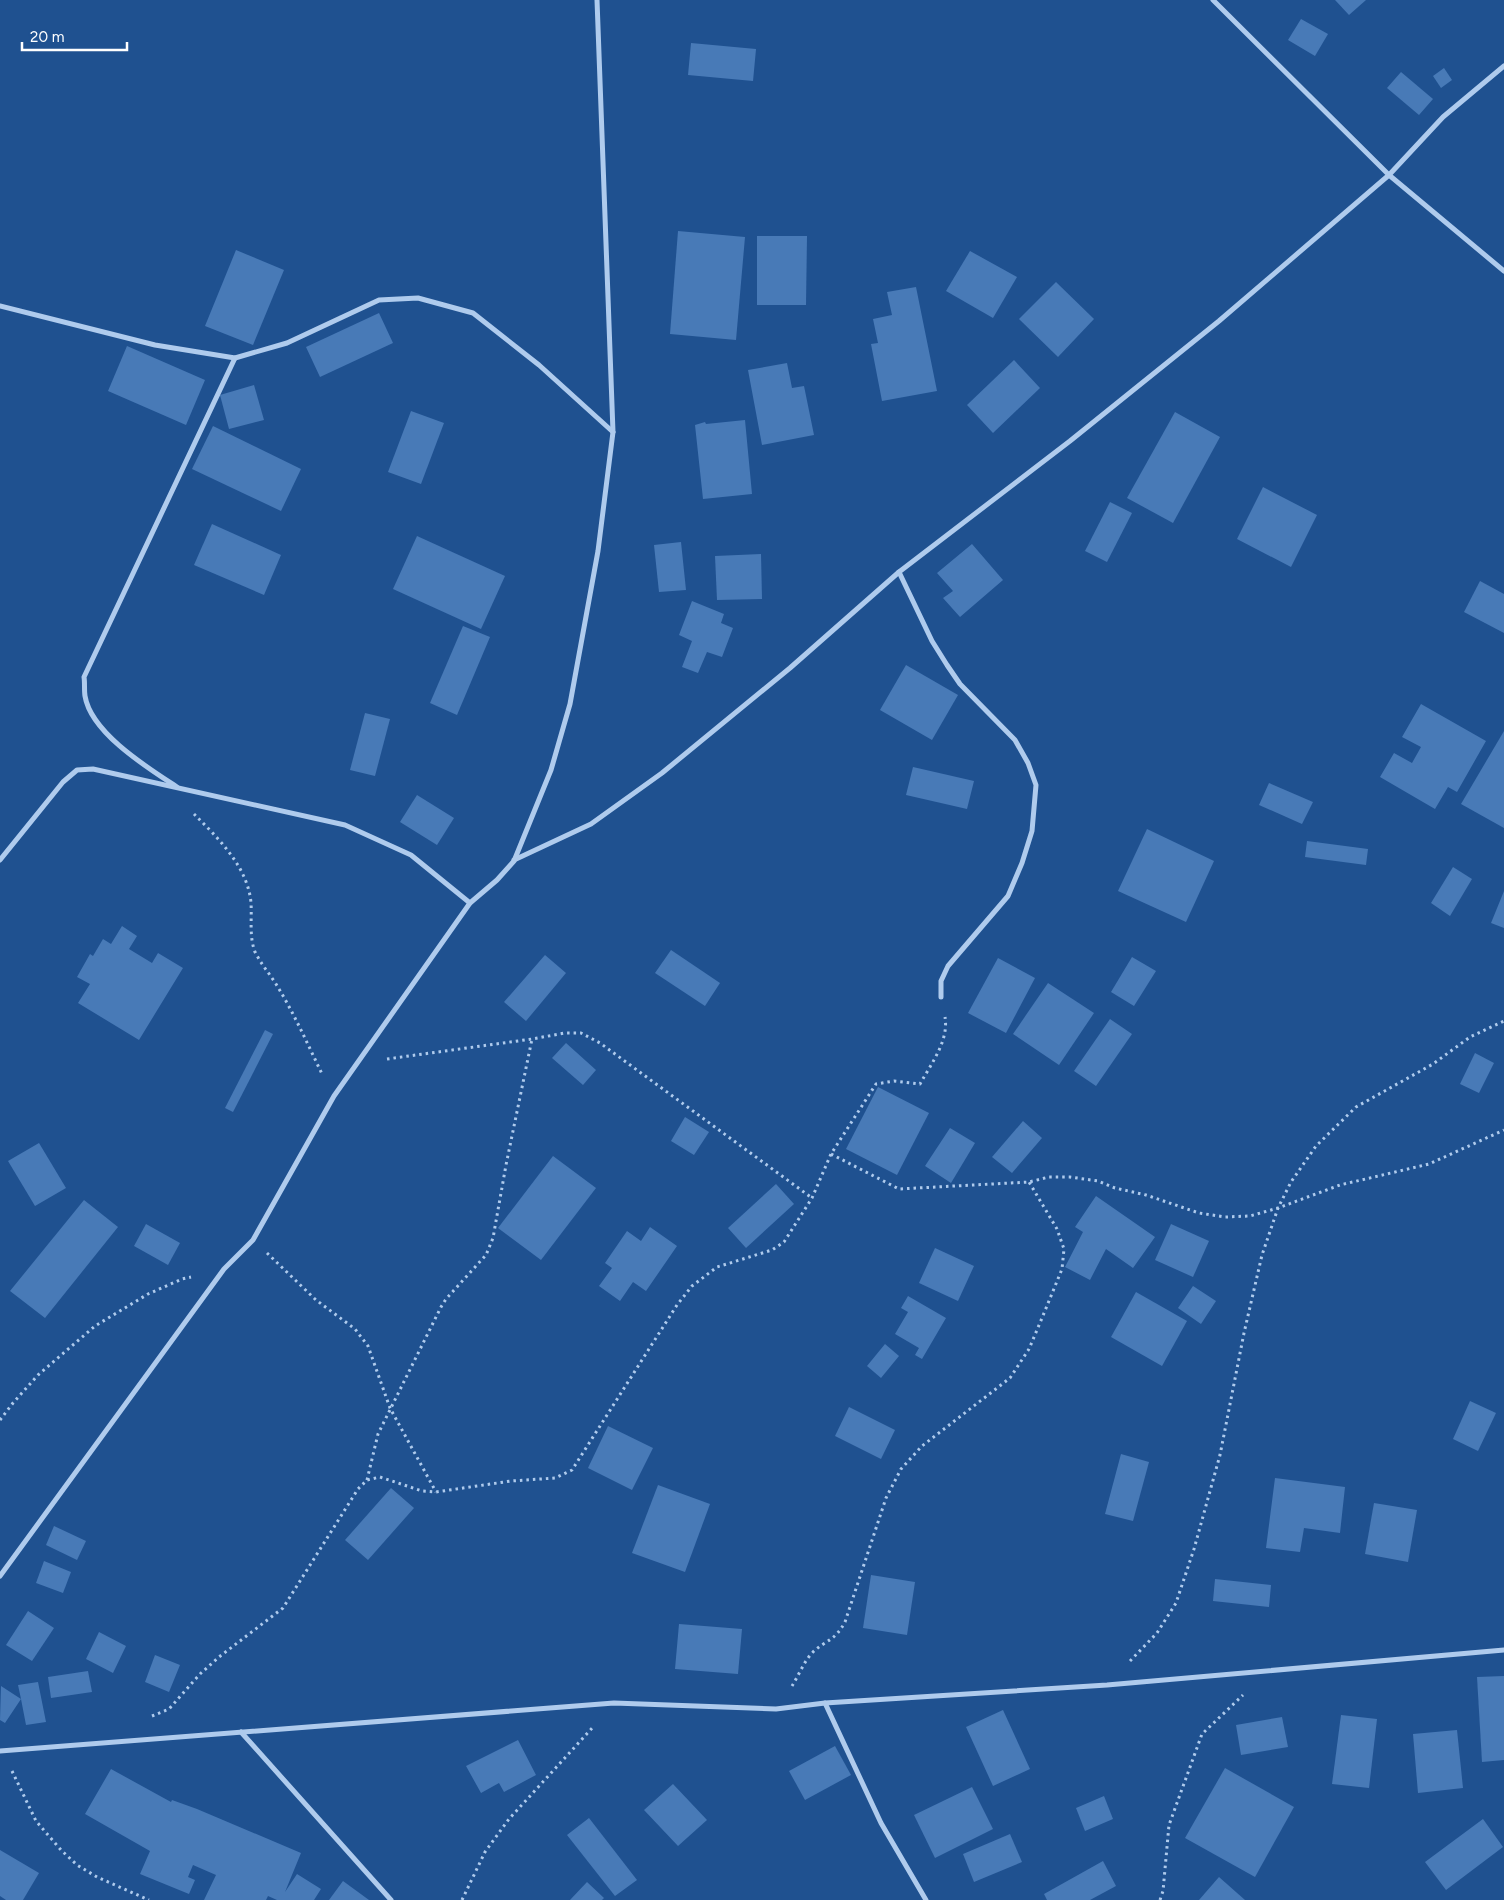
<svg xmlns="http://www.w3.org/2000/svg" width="1504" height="1900" font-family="Figtree,sans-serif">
<rect width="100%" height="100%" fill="#1f5190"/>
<g fill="#487ab7">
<path d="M1335 0H1366L1349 15Z"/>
<path d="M1301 19 1328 34 1315 56 1288 40Z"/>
<path d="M691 43 756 49 753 81 688 75Z"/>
<path d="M1444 68 1452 80 1441 88 1433 76Z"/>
<path d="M1401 72 1433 99 1419 115 1387 88Z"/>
<path d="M678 231 745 237 736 340 670 334Z"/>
<path d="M757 236H807L806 305H757Z"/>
<path d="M236 250 284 270 253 345 205 326Z"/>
<path d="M970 251 1017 277 993 318 946 291Z"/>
<path d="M1056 282 1094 319 1058 357 1019 319Z"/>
<path d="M916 287 937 391 882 401 871 344 878 343 873 319 892 315 887 292Z"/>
<path d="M379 313 393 343 320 377 306 347Z"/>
<path d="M127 346 205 380 186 425 108 391Z"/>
<path d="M1014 360 1040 388 993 433 967 405Z"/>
<path d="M787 363 792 388 804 386 814 435 762 445 748 370Z"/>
<path d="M254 385 264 420 229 429 220 395Z"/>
<path d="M411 411 444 423 421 484 388 472Z"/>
<path d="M1175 412 1220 437 1173 523 1127 498Z"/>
<path d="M745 420 752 494 703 499 695 425 705 422 706 424Z"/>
<path d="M213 426 301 469 281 511 192 469Z"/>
<path d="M1263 487 1317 515 1291 567 1237 539Z"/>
<path d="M1110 502 1132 513 1107 562 1085 551Z"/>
<path d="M212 524 281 555 264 595 194 565Z"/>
<path d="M417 536 505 576 481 629 393 589Z"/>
<path d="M681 542 686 590 659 592 654 545Z"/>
<path d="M972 544 1003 580 960 617 943 598 953 591 937 573Z"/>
<path d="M761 554 762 599 717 600 715 556Z"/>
<path d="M1480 581 1504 594V633L1464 612Z"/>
<path d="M692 601 724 614 721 623 733 628 722 657 707 652 698 673 682 667 692 641 679 635Z"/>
<path d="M463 626 490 637 457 715 430 703Z"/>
<path d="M906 665 958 695 932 740 880 710Z"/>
<path d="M1421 704 1486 741 1457 792 1448 787 1435 809 1380 777 1394 753 1412 763 1421 747 1402 737Z"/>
<path d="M365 713 390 719 375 776 350 770Z"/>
<path d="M1504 731V828L1461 804Z"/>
<path d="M913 767 974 781 967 809 906 795Z"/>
<path d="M1269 783 1313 802 1302 824 1259 805Z"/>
<path d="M417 795 454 818 437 845 400 822Z"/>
<path d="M1147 829 1214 861 1186 922 1118 891Z"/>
<path d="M1307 841 1368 849 1366 865 1305 857Z"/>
<path d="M1453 867 1472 879 1450 916 1431 903Z"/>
<path d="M1504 891V928L1491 923Z"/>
<path d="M122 926 137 936 129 949 152 963 158 953 183 968 139 1040 78 1003 90 984 77 977 90 954 93 956 103 939 111 944Z"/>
<path d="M671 950 720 983 705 1006 655 973Z"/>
<path d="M545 955 566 973 526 1021 504 1002Z"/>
<path d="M1132 957 1156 971 1134 1006 1111 992Z"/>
<path d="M998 958 1035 978 1006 1033 968 1013Z"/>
<path d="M1048 983 1094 1013 1059 1065 1013 1034Z"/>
<path d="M1110 1019 1132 1034 1096 1086 1074 1071Z"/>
<path d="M265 1030 273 1034 233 1112 225 1108Z"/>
<path d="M566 1043 596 1070 583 1085 552 1058Z"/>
<path d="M1475 1053 1494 1063 1479 1093 1460 1084Z"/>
<path d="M878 1087 929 1113 897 1175 846 1149Z"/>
<path d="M685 1117 709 1132 694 1155 671 1141Z"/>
<path d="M1023 1121 1042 1138 1012 1173 992 1157Z"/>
<path d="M950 1128 975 1143 951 1183 925 1166Z"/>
<path d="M39 1143 66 1188 35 1206 8 1161Z"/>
<path d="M553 1156 596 1188 541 1260 498 1228Z"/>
<path d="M776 1184 794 1204 746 1248 728 1228Z"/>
<path d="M1096 1196 1155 1237 1133 1268 1106 1249 1090 1280 1065 1267 1083 1232 1075 1227Z"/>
<path d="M84 1200 118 1227 45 1318 10 1291Z"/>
<path d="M146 1224 180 1243 168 1265 134 1246Z"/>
<path d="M1171 1224 1209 1241 1193 1277 1155 1260Z"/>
<path d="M650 1227 677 1246 646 1291 633 1282 620 1301 599 1286 612 1268 605 1263 627 1231 641 1241Z"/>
<path d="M935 1248 974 1266 958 1301 919 1283Z"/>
<path d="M1193 1286 1216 1301 1201 1324 1178 1308Z"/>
<path d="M1136 1292 1187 1321 1162 1366 1111 1337Z"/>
<path d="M908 1296 946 1318 922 1359 915 1355 919 1348 895 1334 908 1312 901 1308Z"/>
<path d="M885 1344 899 1356 881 1378 867 1366Z"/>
<path d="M1470 1401 1496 1413 1478 1451 1453 1439Z"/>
<path d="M849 1407 895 1430 881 1459 835 1436Z"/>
<path d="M608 1426 653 1448 632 1490 588 1468Z"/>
<path d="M1121 1454 1149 1462 1133 1521 1105 1514Z"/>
<path d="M1275 1478 1345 1487 1340 1533 1304 1528 1300 1552 1266 1548Z"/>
<path d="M658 1485 710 1504 685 1572 632 1553Z"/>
<path d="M391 1488 414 1508 368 1560 345 1540Z"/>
<path d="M1374 1503 1417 1510 1408 1562 1365 1554Z"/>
<path d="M54 1526 86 1541 77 1560 46 1545Z"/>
<path d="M44 1561 71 1572 63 1593 36 1583Z"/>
<path d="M871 1575 915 1582 907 1635 863 1628Z"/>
<path d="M1215 1579 1271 1585 1269 1607 1213 1601Z"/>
<path d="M28 1611 54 1628 32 1661 6 1645Z"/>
<path d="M679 1624 742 1629 738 1674 675 1669Z"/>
<path d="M99 1632 126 1646 113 1673 86 1659Z"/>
<path d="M155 1655 180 1665 169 1692 145 1682Z"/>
<path d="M88 1671 92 1692 51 1698 48 1677Z"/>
<path d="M1504 1676V1760L1482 1762 1477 1677Z"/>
<path d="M38 1682 46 1722 26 1725 21 1699 5 1723 0 1720 1 1686 21 1699 18 1685Z"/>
<path d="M1003 1710 1030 1769 993 1786 966 1727Z"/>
<path d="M1341 1715 1377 1719 1369 1788 1332 1784Z"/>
<path d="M1282 1717 1288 1747 1241 1755 1236 1725Z"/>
<path d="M1457 1730 1463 1788 1418 1793 1413 1734Z"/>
<path d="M518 1740 536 1775 504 1792 499 1783 481 1793 466 1766Z"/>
<path d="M835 1746 851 1775 805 1800 789 1771Z"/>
<path d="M1225 1768 1294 1807 1255 1877 1185 1838Z"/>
<path d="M111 1769 171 1802 172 1800 197 1809 301 1853 285 1892 297 1874 321 1889 314 1900H277L268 1896 266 1900H204L216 1875 193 1865 188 1877 195 1880 189 1894 140 1874 150 1851 85 1814Z"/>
<path d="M673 1784 707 1820 678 1846 644 1810Z"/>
<path d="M972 1787 993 1829 935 1858 914 1815Z"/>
<path d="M1104 1796 1113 1819 1085 1831 1076 1808Z"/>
<path d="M589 1818 637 1880 615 1896 567 1835Z"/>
<path d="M1483 1819 1503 1847 1446 1890 1425 1862Z"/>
<path d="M1010 1834 1022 1862 974 1882 963 1854Z"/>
<path d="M0 1850 39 1873 23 1900H6L0 1896Z"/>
<path d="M1103 1861 1116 1886 1090 1900H1047L1044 1894Z"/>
<path d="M1219 1877 1245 1900H1199Z"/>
<path d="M343 1881 369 1900H329Z"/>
<path d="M587 1882 604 1898 602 1900H570Z"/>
</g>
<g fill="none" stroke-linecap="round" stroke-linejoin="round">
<g stroke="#afcbed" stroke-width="3" stroke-dasharray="2.5 4" stroke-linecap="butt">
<path d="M194 814C218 838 248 867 251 903 252 919 249 936 255 952 261 964 269 973 276 984 294 1013 308 1045 323 1076"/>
<path d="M387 1059 532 1039 565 1033H581L600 1043 812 1198"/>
<path d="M831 1154 899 1189 1029 1182 1049 1177H1070L1098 1181 1115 1188 1146 1195 1199 1213 1225 1217 1250 1216 1278 1208 1340 1185 1429 1164 1504 1130"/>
<path d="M267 1253 316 1300 355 1329 368 1346 390 1408 436 1492"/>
<path d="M0 1420 13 1403 38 1375 95 1326 148 1294 182 1279 191 1277"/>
<path d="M367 1480 378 1434 441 1307 446 1299 486 1255 493 1238 506 1165 532 1039"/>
<path d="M1130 1661 1157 1633 1176 1603 1194 1549 1220 1455 1244 1333 1262 1255 1278 1208 1291 1182 1316 1146 1356 1107 1433 1064 1470 1037 1504 1021"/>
<path d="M792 1686C799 1675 804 1661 813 1652 827 1639 834 1642 845 1622L886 1498 901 1469 922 1446 1010 1378 1029 1349 1042 1318 1062 1269 1064 1249 1057 1229 1029 1182"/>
<path d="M152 1716 169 1709 200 1674 219 1657 283 1608 358 1489 367 1480 380 1477 422 1491 436 1492 511 1481 555 1478 572 1470 677 1305 692 1286 717 1267 772 1250 784 1242 812 1198 831 1154 876 1084 894 1081 920 1084C931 1064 949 1041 945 1017"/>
<path d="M12 1771 36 1821 61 1850 77 1865 97 1877 149 1900"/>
<path d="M462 1900 485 1852 509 1819 594 1726"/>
<path d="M1160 1900 1163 1891 1169 1825 1202 1734 1243 1695"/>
</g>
<g stroke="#afcbed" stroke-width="5">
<path d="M1213 0 1389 175 1504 271"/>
<path d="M0 306 155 345 235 358 287 343 379 300 418 298 473 313 539 365 613 432"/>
<path d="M899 572 932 641 947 665 960 684 1015 740 1028 763 1036 785 1032 831 1022 863 1008 896 948 966 941 981V997"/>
<path d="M177 787C148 768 91 733 85 696 84 690 85 683 84 677L235 358"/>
<path d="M0 860 63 782 77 770 93 769 345 825 411 855 470 903"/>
<path d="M514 860 591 824 662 773 790 668 899 572 1070 441 1219 321 1389 175 1443 117 1504 66"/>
<path d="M0 1576 224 1269 253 1240 334 1096 470 903 497 880 514 861 551 770 570 704 598 551 613 432 597 0"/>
<path d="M825 1703 881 1823 926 1900"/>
<path d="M241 1732 391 1900"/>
<path d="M0 1751 614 1703 776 1709 825 1703 1107 1685 1504 1650"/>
</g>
</g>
<path d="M22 42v8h105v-8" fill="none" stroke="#ffffff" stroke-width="2.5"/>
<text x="30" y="42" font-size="15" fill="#ffffff" stroke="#1f5190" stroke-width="4" paint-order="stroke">20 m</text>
</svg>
